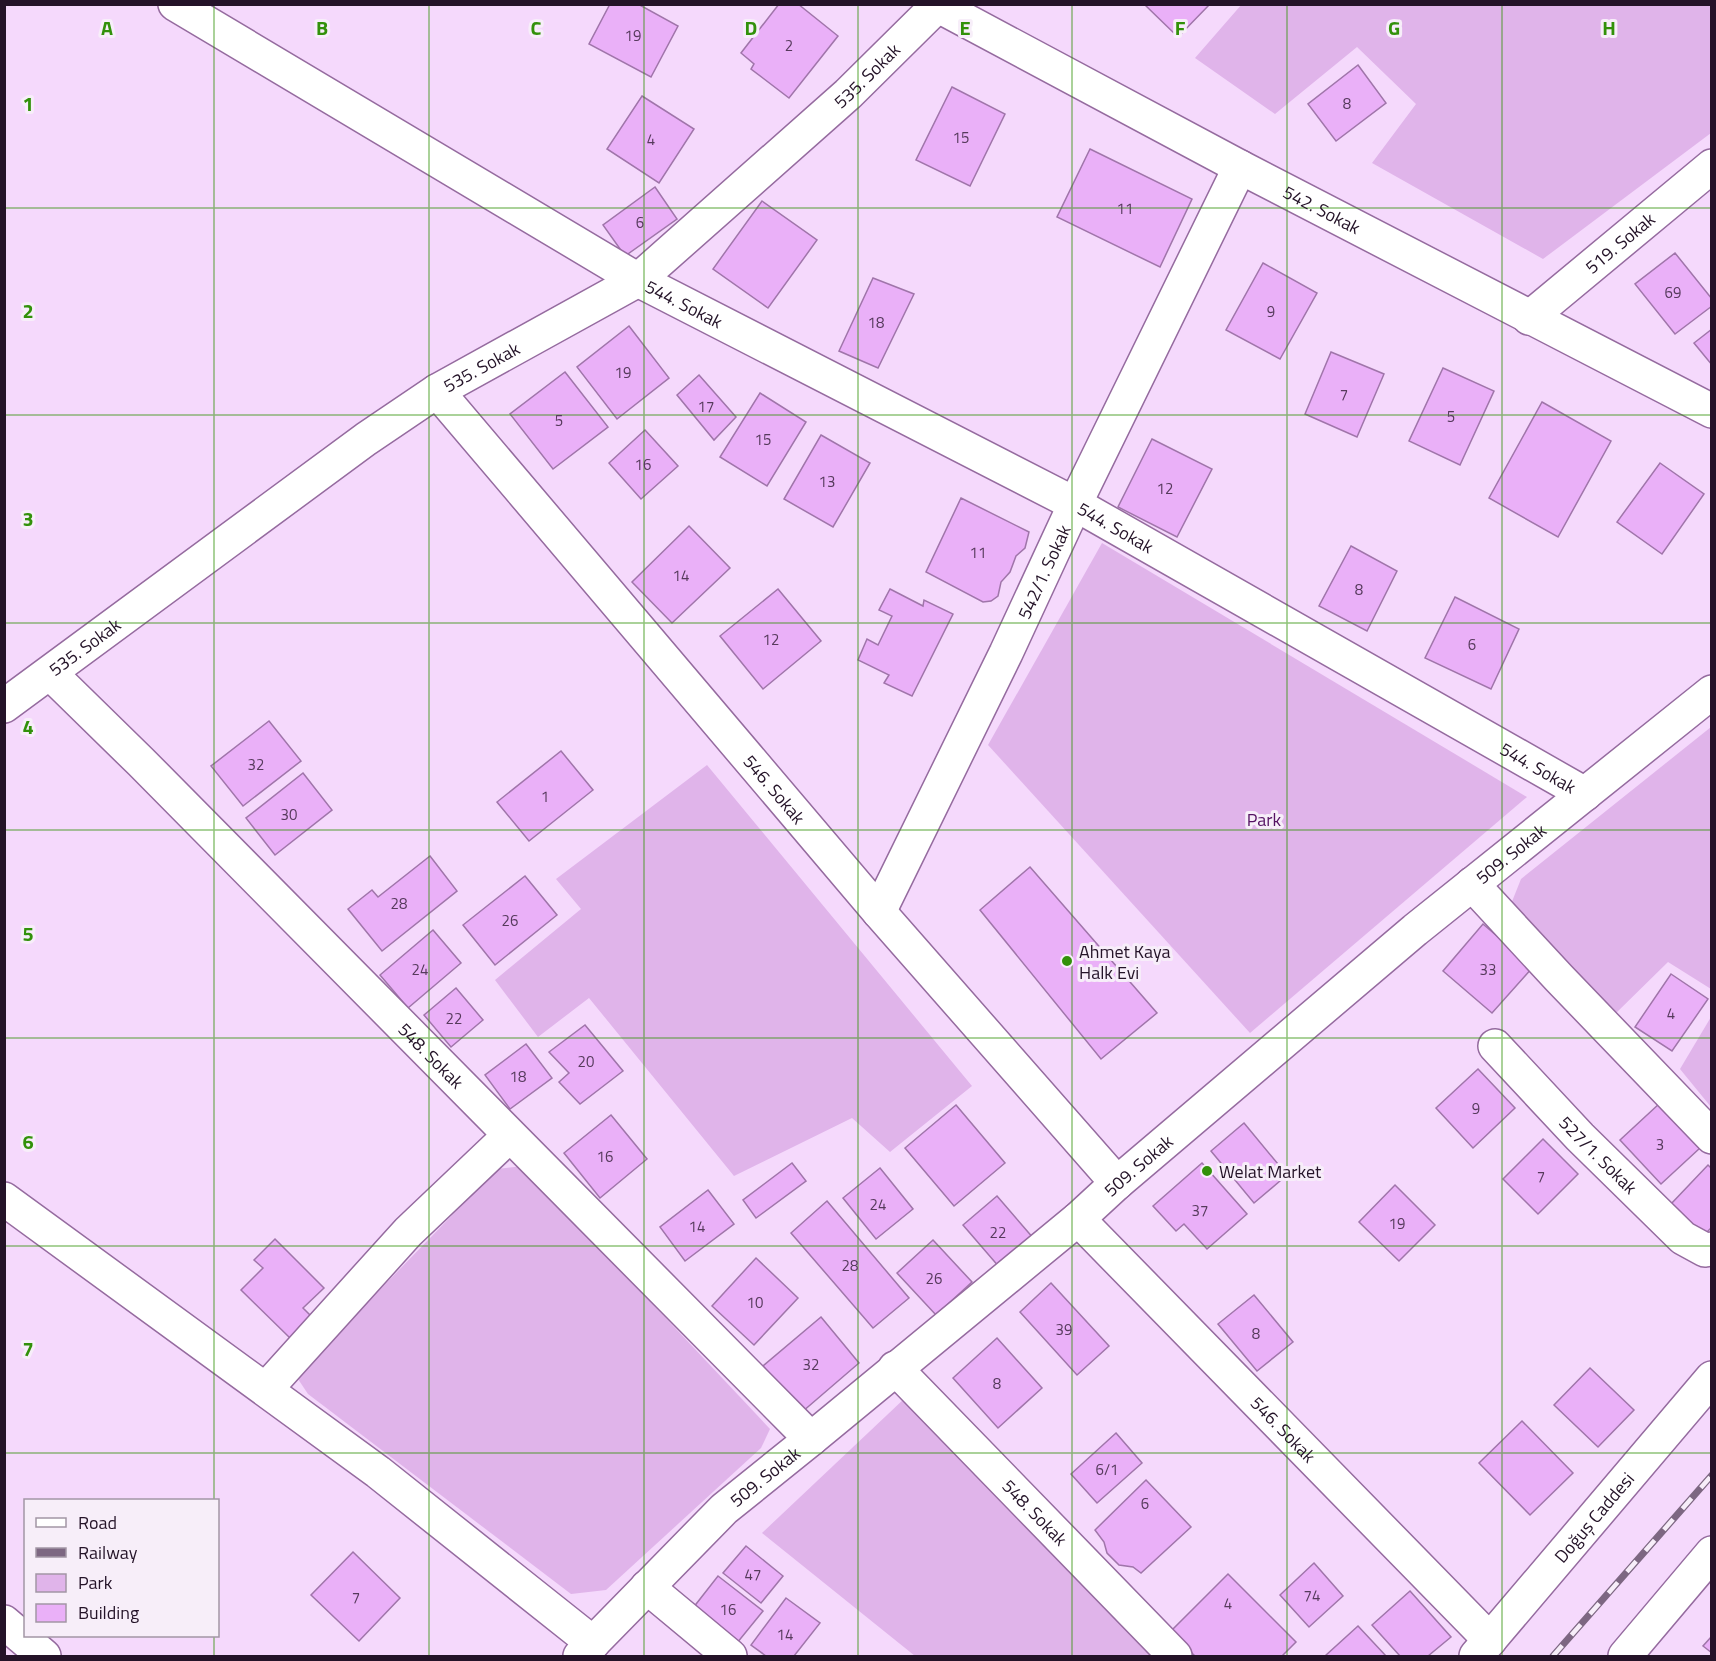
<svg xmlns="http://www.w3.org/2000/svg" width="1716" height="1661" font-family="'Titillium Web',sans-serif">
<rect width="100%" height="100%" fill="#f5d9fc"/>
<g fill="#e0b4ea">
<path d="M1242 4 1711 5V133L1543 259 1372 163 1416 104 1357 47 1275 114 1195 58Z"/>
<path d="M1102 543 1527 797 1250 1033 988 745Z"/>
<path d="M1711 727V989L1668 962 1613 1016 1511 904 1521 879Z"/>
<path d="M707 765 972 1086 890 1152 852 1118 734 1176 589 998 538 1037 495 980 581 909 556 879Z"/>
<path d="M1711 1017V1107L1680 1069Z"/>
<path d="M523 1166 770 1429 761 1448 606 1590 571 1594 308 1394 296 1376 497 1169Z"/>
<path d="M905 1398 1157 1656H915L762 1533Z"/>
</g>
<g fill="#eab0f8" stroke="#a075aa" stroke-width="1.5">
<path d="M610 4H638L678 26 651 77 589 44Z"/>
<path d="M779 4H798L838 36 789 98 751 69 754 64 741 53Z"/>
<path d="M1144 4H1210L1178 37Z"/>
<path d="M1358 65 1386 103 1336 141 1308 104Z"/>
<path d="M952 87 1005 114 970 186 916 160Z"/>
<path d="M642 96 694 129 659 183 607 149Z"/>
<path d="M1090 149 1192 199 1160 267 1057 217Z"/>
<path d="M655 187 677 219 625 256 603 225Z"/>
<path d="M762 201 817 240 768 308 713 269Z"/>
<path d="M1675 253 1712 299V306L1675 334 1635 284Z"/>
<path d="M1263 263 1317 293 1280 359 1226 330Z"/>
<path d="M873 278 914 294 878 368 839 351Z"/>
<path d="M629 326 669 378 617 419 577 367Z"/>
<path d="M1712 329V365L1694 343Z"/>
<path d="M1331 352 1384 374 1357 437 1305 414Z"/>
<path d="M1443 368 1494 391 1460 465 1409 441Z"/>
<path d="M565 372 608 427 553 469 510 414Z"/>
<path d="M699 375 736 417 714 440 677 395Z"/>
<path d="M760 393 806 422 767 486 720 457Z"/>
<path d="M1542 402 1611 441 1558 537 1489 498Z"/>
<path d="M645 430 678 466 641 499 609 463Z"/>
<path d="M821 435 870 463 833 527 784 499Z"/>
<path d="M1152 439 1212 469 1177 537 1118 507Z"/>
<path d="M1660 463 1704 494 1662 554 1617 522Z"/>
<path d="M961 498 1029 532 1025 548 1016 556 1010 572 1001 582 998 596 991 601 983 602 926 572Z"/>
<path d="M689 526 730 568 672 623 632 582Z"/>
<path d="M1351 546 1397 571 1367 631 1319 606Z"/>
<path d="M778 589 821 641 763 689 720 636Z"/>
<path d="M890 589 923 606 924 600 953 614 912 696 884 683 889 675 858 660 867 639 878 645 892 616 879 610Z"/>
<path d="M1455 597 1519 629 1491 689 1425 658Z"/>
<path d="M269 721 301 761 243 806 211 766Z"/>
<path d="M561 751 593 790 529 841 497 802Z"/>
<path d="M303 773 332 810 275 855 246 818Z"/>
<path d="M430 856 457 891 382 951 348 909 372 890 378 897Z"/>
<path d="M1030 867 1157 1013 1101 1059 980 910Z"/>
<path d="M525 876 557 915 495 965 463 925Z"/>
<path d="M1483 924 1533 967 1492 1013 1443 971Z"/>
<path d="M433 930 461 963 408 1008 380 975Z"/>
<path d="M1671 974 1708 999 1672 1051 1635 1027Z"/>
<path d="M456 988 483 1020 451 1047 424 1015Z"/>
<path d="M585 1025 623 1071 580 1104 559 1082 569 1073 549 1052Z"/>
<path d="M526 1044 552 1078 510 1109 485 1075Z"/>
<path d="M1478 1069 1515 1108 1473 1148 1436 1108Z"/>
<path d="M1660 1103 1700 1148 1661 1184 1620 1140Z"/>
<path d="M956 1105 1005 1163 954 1206 905 1148Z"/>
<path d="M611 1115 647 1159 600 1198 564 1153Z"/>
<path d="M1244 1123 1287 1175 1254 1203 1211 1151Z"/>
<path d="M1543 1139 1578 1174 1538 1214 1503 1179Z"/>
<path d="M792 1163 806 1181 756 1218 743 1200Z"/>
<path d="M1202 1163 1247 1214 1207 1249 1184 1224 1176 1231 1153 1206Z"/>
<path d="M1708 1165 1712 1169V1227L1704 1235 1671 1204Z"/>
<path d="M880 1168 913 1209 876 1239 843 1198Z"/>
<path d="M1395 1185 1435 1225 1399 1261 1359 1222Z"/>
<path d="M708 1190 734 1224 685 1261 660 1227Z"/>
<path d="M997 1196 1034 1239 1000 1268 963 1225Z"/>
<path d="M827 1201 909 1298 873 1328 791 1233Z"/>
<path d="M275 1239 324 1288 303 1308 312 1317 290 1338 241 1290 263 1268 254 1260Z"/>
<path d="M933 1240 972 1282 936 1315 897 1273Z"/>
<path d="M756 1258 798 1298 754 1345 712 1306Z"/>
<path d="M1051 1283 1109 1346 1077 1375 1020 1312Z"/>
<path d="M1254 1295 1293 1342 1257 1371 1218 1324Z"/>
<path d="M821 1317 859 1363 802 1412 763 1366Z"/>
<path d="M997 1338 1042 1388 998 1428 953 1378Z"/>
<path d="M1590 1368 1634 1410 1598 1447 1554 1405Z"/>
<path d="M1522 1421 1573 1473 1530 1515 1479 1463Z"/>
<path d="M1116 1433 1142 1463 1097 1503 1071 1474Z"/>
<path d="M1146 1480 1191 1527 1141 1573 1133 1567 1119 1565 1107 1553 1104 1542 1095 1530Z"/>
<path d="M746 1546 783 1576 761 1603 723 1573Z"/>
<path d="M353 1552 400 1598 359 1641 311 1595Z"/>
<path d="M1314 1563 1343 1596 1309 1627 1280 1595Z"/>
<path d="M1228 1574 1296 1642 1282 1656H1195L1170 1632Z"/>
<path d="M718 1576 763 1611 737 1643 693 1608Z"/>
<path d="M1410 1591 1451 1637 1428 1656H1400L1372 1625Z"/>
<path d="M786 1598 820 1623 794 1656H766L751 1645Z"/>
<path d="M1358 1626 1386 1656H1325Z"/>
<path d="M1712 1636V1653L1703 1646Z"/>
</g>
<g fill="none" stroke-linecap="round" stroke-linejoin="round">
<g stroke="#956b9f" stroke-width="36">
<g id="minor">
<path id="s1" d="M175 4 638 280 1075 504 1585 794"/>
<path id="s2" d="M935 4 1240 167 1712 411"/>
<path id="s3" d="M1529 318 1712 166"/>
<path id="s4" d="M437 391 879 912 1117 1183"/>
<path id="s5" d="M50 673 141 762 811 1439"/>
<path id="s6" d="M4 706 366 439 437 391 638 280 848 94 939 4"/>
<path d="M1472 884 1559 978 1712 1137"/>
<path id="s7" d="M879 912 1006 653 1075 504 1240 167"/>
<path id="s8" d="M1495 1046 1580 1137 1683 1238 1705 1250 1712 1249"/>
<path d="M4 1199 378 1472 593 1643"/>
<path id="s9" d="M1078 1219 1490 1640"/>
<path id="s10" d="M895 1368 1175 1656"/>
<path d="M266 1389 408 1232 509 1136"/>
<path d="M647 1587 730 1656"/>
<path d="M4 1622 44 1656"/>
<path id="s11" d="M580 1656 724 1509 811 1439 1078 1219 1117 1183 1415 930 1712 692"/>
<path id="s12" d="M1476 1656 1712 1378"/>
<path d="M1625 1656 1712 1553"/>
</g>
</g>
<use href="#minor" stroke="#fff" stroke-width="33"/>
<g stroke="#7d6782" stroke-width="7">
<path id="rail" d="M1553 1656 1712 1475"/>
</g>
<use href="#rail" stroke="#f7eef9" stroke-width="4.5" stroke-dasharray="14" stroke-linecap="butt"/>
</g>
<path fill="none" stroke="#32910a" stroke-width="1.5" stroke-opacity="0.55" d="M214 4V1500M429 4V1656M644 4V1656M858 4V1656M1072 4V1656M1287 4V1656M1502 4V1656M4 208H1712M4 415H1712M4 623H1712M4 830H1712M4 1038H1712M4 1246H1712M4 1453H1712M214 1636V1656"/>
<g fill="#32910a" stroke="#f7eef9" stroke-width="2">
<circle cx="1067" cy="961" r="6"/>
<circle cx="1207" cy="1171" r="6"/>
</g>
<g text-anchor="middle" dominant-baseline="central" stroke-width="6" stroke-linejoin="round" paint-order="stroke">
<g font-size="15" fill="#563a5c">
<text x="633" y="35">19</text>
<text x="789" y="45">2</text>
<text x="1347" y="103">8</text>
<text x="961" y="137">15</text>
<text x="651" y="139">4</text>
<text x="1125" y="208">11</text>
<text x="640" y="222">6</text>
<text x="1673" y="292">69</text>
<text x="1271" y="311">9</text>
<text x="876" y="322">18</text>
<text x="623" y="372">19</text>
<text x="1344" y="394">7</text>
<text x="706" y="406">17</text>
<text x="1451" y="416">5</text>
<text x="559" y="420">5</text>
<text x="763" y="439">15</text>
<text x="643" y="464">16</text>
<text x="827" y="481">13</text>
<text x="1165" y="488">12</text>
<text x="978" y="552">11</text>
<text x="681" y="575">14</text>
<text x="1359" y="589">8</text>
<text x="771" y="639">12</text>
<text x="1472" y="644">6</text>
<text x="256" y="764">32</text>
<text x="545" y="796">1</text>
<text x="289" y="814">30</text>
<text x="399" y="903">28</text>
<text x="510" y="920">26</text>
<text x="420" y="969">24</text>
<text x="1488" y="969">33</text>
<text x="1671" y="1013">4</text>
<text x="454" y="1018">22</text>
<text x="586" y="1061">20</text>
<text x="518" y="1076">18</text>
<text x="1476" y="1108">9</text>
<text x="1660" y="1144">3</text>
<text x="605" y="1156">16</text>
<text x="1541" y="1176">7</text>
<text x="878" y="1204">24</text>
<text x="1200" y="1210">37</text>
<text x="1397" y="1223">19</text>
<text x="697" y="1226">14</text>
<text x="998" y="1232">22</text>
<text x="850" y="1265">28</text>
<text x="934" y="1278">26</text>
<text x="755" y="1302">10</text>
<text x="1064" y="1329">39</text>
<text x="1256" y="1333">8</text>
<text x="811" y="1364">32</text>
<text x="997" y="1383">8</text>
<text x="1107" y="1469">6/1</text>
<text x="1145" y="1503">6</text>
<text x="753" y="1574">47</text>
<text x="1312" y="1595">74</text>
<text x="356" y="1597">7</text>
<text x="1228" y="1603">4</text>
<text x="728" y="1609">16</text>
<text x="785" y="1634">14</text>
</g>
<g font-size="18" fill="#241328" stroke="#f7eef9">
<text stroke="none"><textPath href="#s6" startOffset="1072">535. Sokak</textPath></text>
<text stroke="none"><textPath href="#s2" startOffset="438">542. Sokak</textPath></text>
<text stroke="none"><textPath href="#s3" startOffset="118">519. Sokak</textPath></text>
<text stroke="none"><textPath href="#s1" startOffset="591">544. Sokak</textPath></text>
<text stroke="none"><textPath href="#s6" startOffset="586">535. Sokak</textPath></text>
<text stroke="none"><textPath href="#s1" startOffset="1077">544. Sokak</textPath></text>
<text stroke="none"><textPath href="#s7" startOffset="378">542/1. Sokak</textPath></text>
<text stroke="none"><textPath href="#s6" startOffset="100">535. Sokak</textPath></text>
<text stroke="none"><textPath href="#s1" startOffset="1563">544. Sokak</textPath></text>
<text stroke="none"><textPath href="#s4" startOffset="522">546. Sokak</textPath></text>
<text stroke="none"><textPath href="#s11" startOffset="1230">509. Sokak</textPath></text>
<text stroke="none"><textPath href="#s5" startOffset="540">548. Sokak</textPath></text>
<text stroke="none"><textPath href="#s8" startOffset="150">527/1. Sokak</textPath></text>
<text stroke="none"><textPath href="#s11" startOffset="744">509. Sokak</textPath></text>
<text stroke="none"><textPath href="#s9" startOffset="294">546. Sokak</textPath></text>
<text stroke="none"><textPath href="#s11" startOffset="258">509. Sokak</textPath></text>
<text stroke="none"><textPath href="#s10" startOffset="201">548. Sokak</textPath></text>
<text stroke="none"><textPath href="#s12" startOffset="182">Doğuş Caddesi</textPath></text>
</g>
<g font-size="18" fill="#551263" stroke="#f7eef9">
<text x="1264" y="819">Park</text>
</g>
<g font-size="18" fill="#241328" stroke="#f7eef9" text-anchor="start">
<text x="1079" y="951">Ahmet Kaya<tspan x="1079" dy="21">Halk Evi</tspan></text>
<text x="1219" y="1171">Welat Market</text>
</g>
</g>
<g font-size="20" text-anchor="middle" font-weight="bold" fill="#32910a" stroke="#f7eef9" stroke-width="6" stroke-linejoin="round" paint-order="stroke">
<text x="107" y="35">A</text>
<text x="322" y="35">B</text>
<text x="536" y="35">C</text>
<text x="751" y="35">D</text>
<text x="965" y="35">E</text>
<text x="1180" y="35">F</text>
<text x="1394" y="35">G</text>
<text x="1609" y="35">H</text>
<text x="28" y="111">1</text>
<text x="28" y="318">2</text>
<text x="28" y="526">3</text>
<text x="28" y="734">4</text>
<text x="28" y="941">5</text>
<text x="28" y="1149">6</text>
<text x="28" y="1356">7</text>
</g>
<rect width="1716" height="1661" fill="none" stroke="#241328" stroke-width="12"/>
<rect x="24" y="1499" width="195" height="138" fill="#f7eef9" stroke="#a396a5" stroke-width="1.5"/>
<rect x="36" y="1518" width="30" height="9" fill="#ffffff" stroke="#a396a5" stroke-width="1.5"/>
<text x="78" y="1529" font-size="18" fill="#241328">Road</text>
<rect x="36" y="1548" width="30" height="9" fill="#7d6782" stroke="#a396a5" stroke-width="1.5"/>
<text x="78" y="1559" font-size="18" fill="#241328">Railway</text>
<rect x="36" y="1574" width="30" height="18" fill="#e0b4ea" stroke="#a396a5" stroke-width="1.5"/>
<text x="78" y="1589" font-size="18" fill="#241328">Park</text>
<rect x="36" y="1604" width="30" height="18" fill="#eab0f8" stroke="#a396a5" stroke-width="1.5"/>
<text x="78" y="1619" font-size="18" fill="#241328">Building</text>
</svg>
